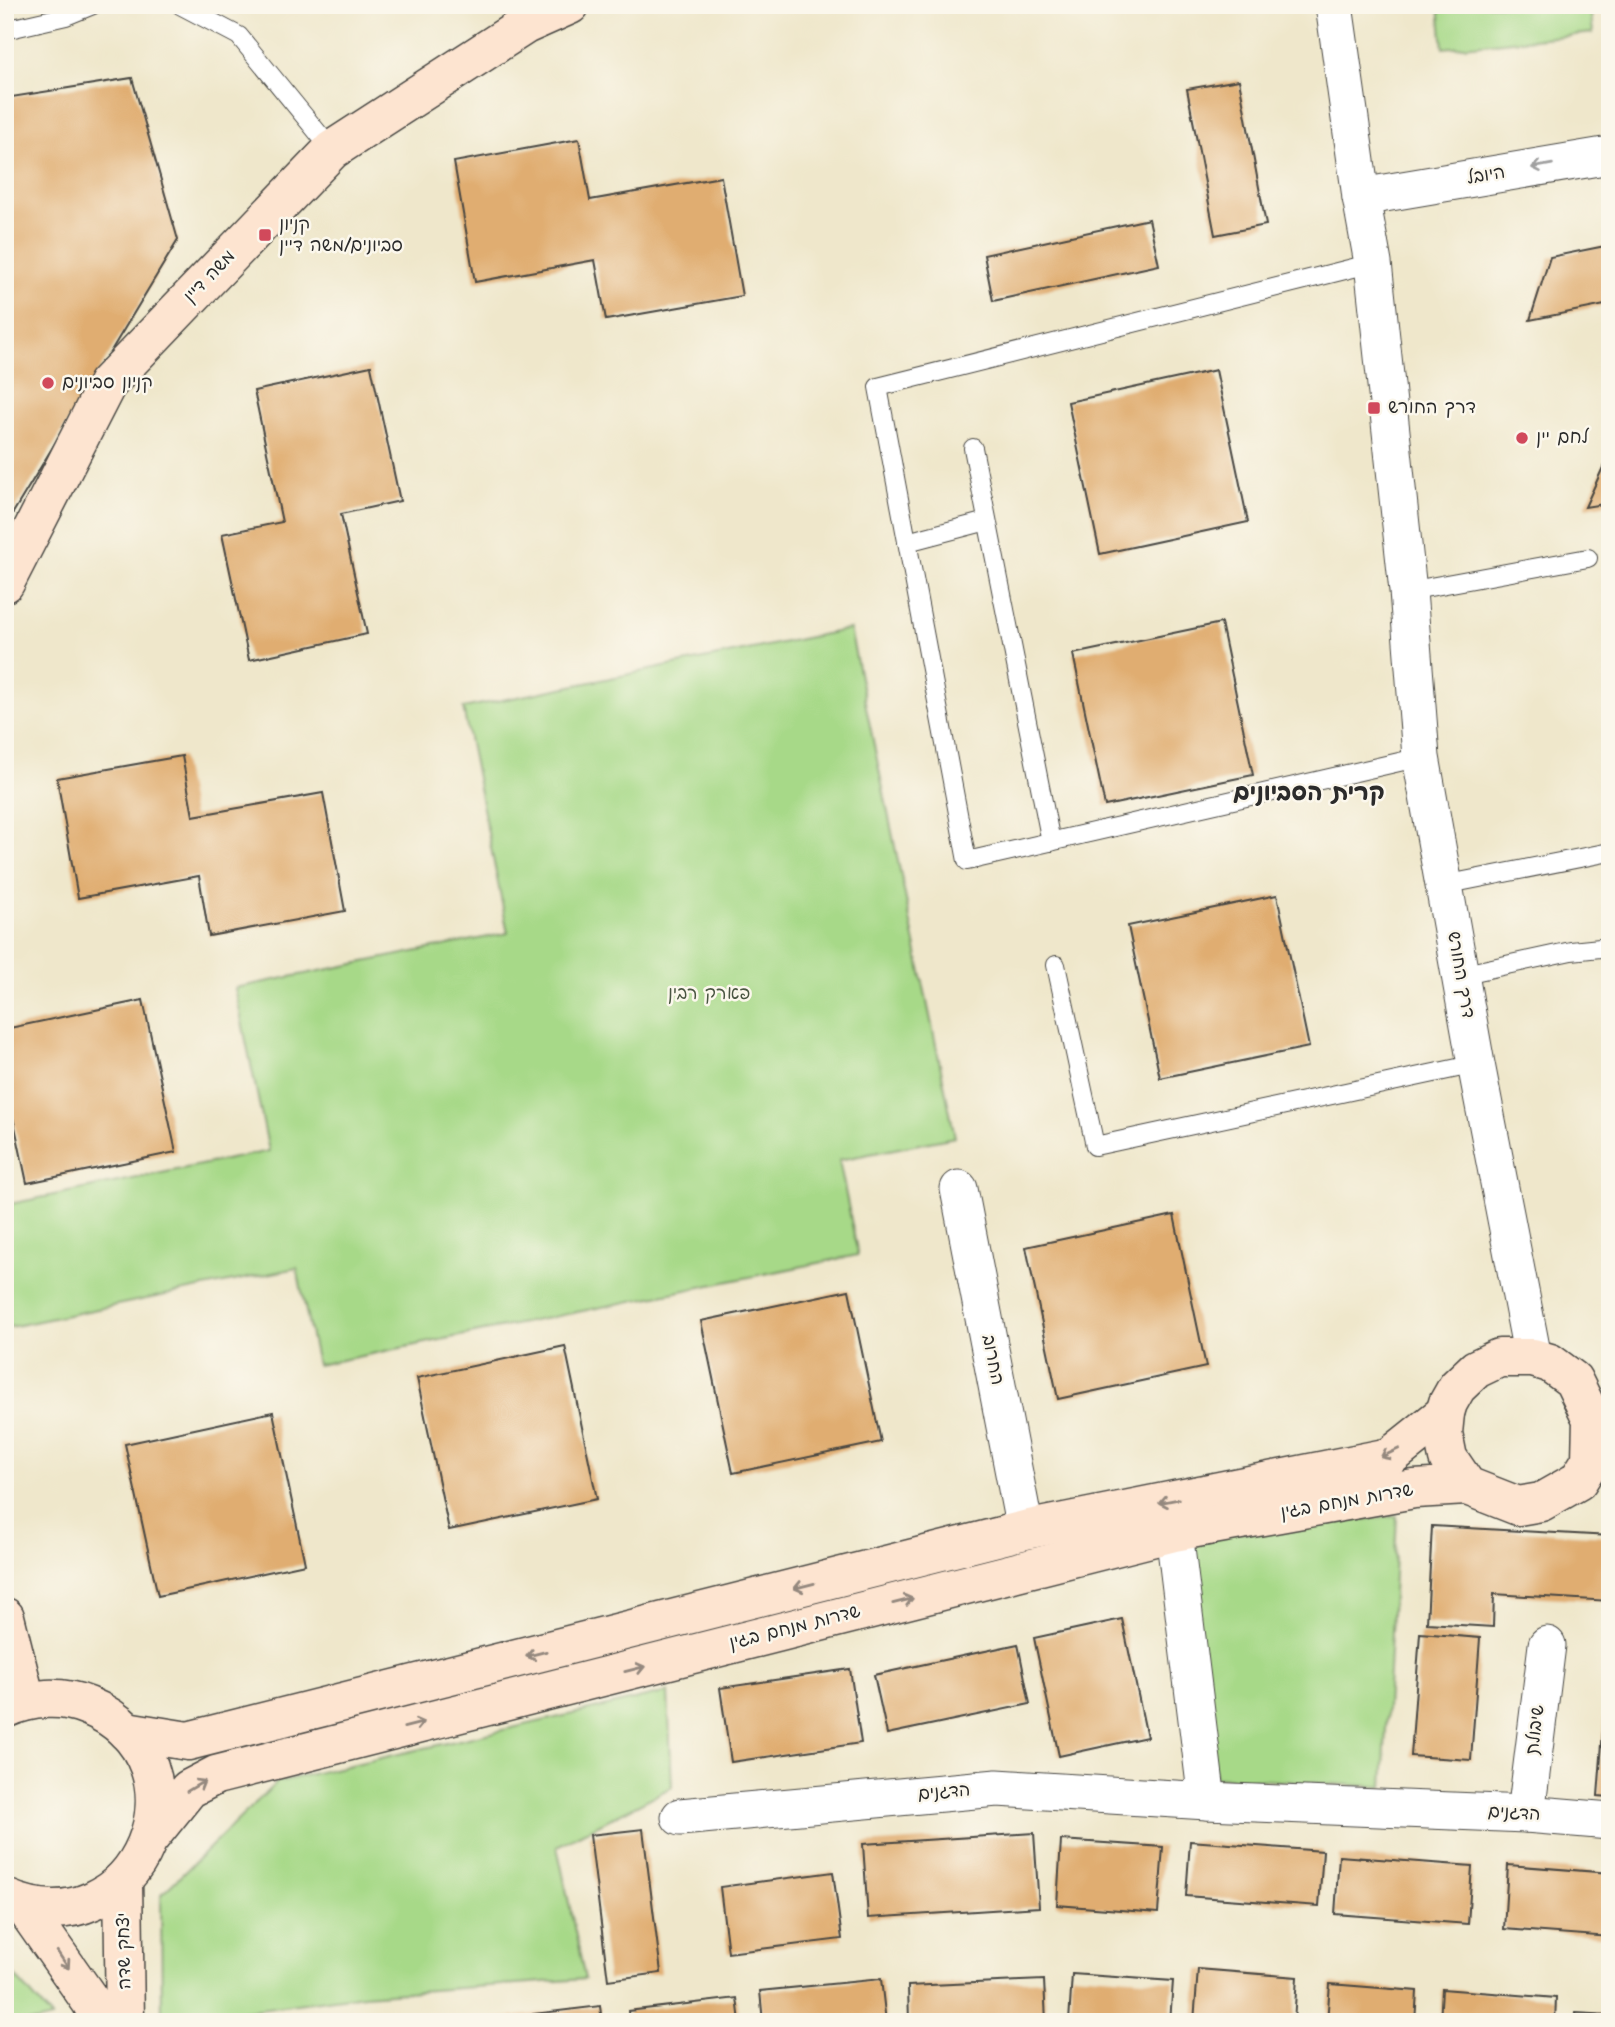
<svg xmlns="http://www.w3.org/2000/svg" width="1615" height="2027" font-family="Kalam,'Playpen Sans Hebrew',sans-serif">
<rect width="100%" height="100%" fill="#fbf7ec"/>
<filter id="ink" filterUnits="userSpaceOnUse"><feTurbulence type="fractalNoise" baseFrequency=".0143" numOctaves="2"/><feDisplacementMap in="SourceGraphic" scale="14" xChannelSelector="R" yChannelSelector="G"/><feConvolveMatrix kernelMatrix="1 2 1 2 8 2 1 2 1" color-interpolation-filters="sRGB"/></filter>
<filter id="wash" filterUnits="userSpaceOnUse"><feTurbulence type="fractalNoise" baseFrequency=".00686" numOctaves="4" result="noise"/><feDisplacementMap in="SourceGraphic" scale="28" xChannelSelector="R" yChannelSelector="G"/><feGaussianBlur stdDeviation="1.57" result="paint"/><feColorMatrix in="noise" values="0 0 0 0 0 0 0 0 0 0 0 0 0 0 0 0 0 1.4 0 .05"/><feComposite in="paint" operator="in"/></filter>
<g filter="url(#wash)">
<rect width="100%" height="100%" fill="#efe7cb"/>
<g fill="#a7d988" stroke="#69825a" stroke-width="2">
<path d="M1439 5H1590L1593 33 1443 48Z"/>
<path d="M850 629 955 1137 839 1160 858 1255 317 1365 297 1268 5 1328V1205L269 1151 235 988 508 933 463 708Z"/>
<path d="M1397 1516 1383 1787 1215 1777 1185 1538Z"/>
<path d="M668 1692 672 1787 557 1846 585 1979 364 1995 162 2022 161 1895 277 1782Z"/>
<path d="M5 1965 52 2018 36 2022H5Z"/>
</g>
<g id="blocks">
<g fill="#e0ad71">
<path d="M132 78 178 240 5 526V98Z"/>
<path d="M1239 80 1266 225 1215 235 1187 89Z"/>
<path d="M579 139 590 200 721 177 742 296 606 320 595 260 475 282 454 162Z"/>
<path d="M1149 219 1159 265 993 301 984 255Z"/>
<path d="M1610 245V304L1530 320 1550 257Z"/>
<path d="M371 366 400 501 341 514 367 634 249 660 222 534 282 522 254 391Z"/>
<path d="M1216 370 1248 522 1100 554 1068 402Z"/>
<path d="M1610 452V503L1585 507Z"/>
<path d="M1221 623 1253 775 1105 806 1073 654Z"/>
<path d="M182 756 193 816 323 793 345 911 209 936 199 876 78 898 57 778Z"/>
<path d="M1277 895 1309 1047 1160 1078 1128 926Z"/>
<path d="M143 1000 176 1152 27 1183 5 1080V1029Z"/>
<path d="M1174 1215 1206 1367 1058 1399 1026 1247Z"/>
<path d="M849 1290 881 1442 733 1473 701 1321Z"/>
<path d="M565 1346 597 1499 449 1530 417 1378Z"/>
<path d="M273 1412 305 1564 158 1596 125 1444Z"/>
<path d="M1432 1526 1610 1536V1601L1494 1594 1493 1627 1427 1623Z"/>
<path d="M1122 1619 1147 1737 1059 1756 1034 1638Z"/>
<path d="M1420 1633 1480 1638 1471 1760 1411 1756Z"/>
<path d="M1018 1644 1030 1704 887 1734 874 1675Z"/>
<path d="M1608 1665H1610V1797L1598 1796Z"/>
<path d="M850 1669 861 1743 731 1762 720 1688Z"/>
<path d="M643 1829 661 1973 608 1980 590 1835Z"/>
<path d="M1034 1833 1039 1907 868 1918 863 1844Z"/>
<path d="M1061 1840 1163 1847 1158 1913 1057 1905Z"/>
<path d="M1190 1841 1323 1851 1319 1906 1186 1896Z"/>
<path d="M1339 1856 1472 1866 1468 1924 1335 1914Z"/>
<path d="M1508 1865 1610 1873V1937L1504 1929Z"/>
<path d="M833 1872 842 1939 728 1953 720 1887Z"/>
<path d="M1198 1969 1297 1977 1294 2022H1194Z"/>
<path d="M1072 1974 1173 1981 1170 2022H1069Z"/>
<path d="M881 1979 886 2022H763L760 1991Z"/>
<path d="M1044 1980 1046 2022H909L908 1986Z"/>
<path d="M1330 1984 1417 1991 1415 2022H1327Z"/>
<path d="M1442 1989 1556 1998 1555 2022H1440Z"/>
<path d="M737 1998 740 2022H629L628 2011Z"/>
<path d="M600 2006 602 2022H484V2020Z"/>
<path d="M1576 2013 1610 2015V2022H1575Z"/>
</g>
</g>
</g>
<g filter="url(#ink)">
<use href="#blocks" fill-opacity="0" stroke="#484743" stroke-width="2"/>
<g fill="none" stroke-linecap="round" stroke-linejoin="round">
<g stroke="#484743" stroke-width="20">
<g id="lane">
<path d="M180 5 239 36 332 150"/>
<path d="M5 30 66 16 93 5"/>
<path d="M1373 263 878 387 967 861 1421 757"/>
<path d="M973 448 1051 842"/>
<path d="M907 542 987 521"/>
<path d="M1408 591 1588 558"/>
<path d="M1444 885 1610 852"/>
<path d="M1056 965 1095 1146 1476 1064"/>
<path d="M1460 975 1571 951 1610 947"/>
</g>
</g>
<g stroke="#484743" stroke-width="39">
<g id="street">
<path d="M1334 5 1361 197 1373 263 1408 591 1421 757 1476 1064 1533 1358"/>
<path d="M1361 197 1610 155"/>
<path d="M959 1189 1025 1530"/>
<path d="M1174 1532 1207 1801"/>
<path d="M1526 1814 1547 1645"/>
<path d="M680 1817 997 1788 1207 1801 1526 1814 1610 1821"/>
</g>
</g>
<g stroke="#484743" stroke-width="41">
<g id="secondary">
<path d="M5 583 107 384 332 150 525 25 570 5"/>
<path d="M1499 1358H1533L1550 1363 1573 1380 1592 1419 1591 1460 1578 1481 1541 1502 1518 1506 1467 1486 1448 1458 1443 1433 1445 1413 1448 1403 1457 1387 1476 1369Z"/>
<path d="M5 1617 26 1701"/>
<path d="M5 1709C31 1697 62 1695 88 1706 219 1760 139 1957 5 1898"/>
<path d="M126 1731 188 1741 1025 1530 1390 1457 1445 1413"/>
<path d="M151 1836 189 1789 216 1775 1174 1532 1414 1489 1467 1486"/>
<path d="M123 1880 125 2022"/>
<path d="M23 1905 91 2002 101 2022"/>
</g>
</g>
<use href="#lane" stroke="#fff" stroke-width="18"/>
<use href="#street" stroke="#fff" stroke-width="37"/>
<use href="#secondary" stroke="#fde4d0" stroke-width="38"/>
</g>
<defs><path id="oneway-shaft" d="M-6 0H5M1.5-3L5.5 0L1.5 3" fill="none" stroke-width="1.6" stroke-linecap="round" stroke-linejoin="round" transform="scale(1.75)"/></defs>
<use stroke="#a0a0a0" href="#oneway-shaft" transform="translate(1542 166) rotate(170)"/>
<g stroke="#94887e">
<use href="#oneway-shaft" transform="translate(1390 1453) rotate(154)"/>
<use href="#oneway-shaft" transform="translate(1169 1501) rotate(169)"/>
<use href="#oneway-shaft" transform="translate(804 1586) rotate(166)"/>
<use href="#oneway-shaft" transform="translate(903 1601) rotate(-14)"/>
<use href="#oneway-shaft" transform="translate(536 1654) rotate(166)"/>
<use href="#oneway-shaft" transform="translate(635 1669) rotate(-14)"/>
<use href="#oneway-shaft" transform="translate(414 1725) rotate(-14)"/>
<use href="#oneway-shaft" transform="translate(196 1786) rotate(-31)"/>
<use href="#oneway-shaft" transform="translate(63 1960) rotate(56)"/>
</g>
</g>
<g fill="#d1495b" stroke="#fbf7ec" stroke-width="2.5">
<rect x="258" y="228" width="14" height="14" rx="3.5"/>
<circle cx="48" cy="383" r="7"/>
<rect x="1367" y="401" width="14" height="14" rx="3.5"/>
<circle cx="1522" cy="438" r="7"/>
</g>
<g text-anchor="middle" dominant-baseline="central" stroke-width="5" stroke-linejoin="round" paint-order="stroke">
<g font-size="18" fill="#2b2b2b" stroke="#fbf7ec">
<text transform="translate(1486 176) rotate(-10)">היובל</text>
<text transform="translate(210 277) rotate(-46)">משה דיין</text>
<text transform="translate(1460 975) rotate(80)">דרך החורש</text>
<text transform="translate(992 1360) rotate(79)">החרוב</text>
<text transform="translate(1347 1502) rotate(-10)">שדרות מנחם בגין</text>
<text transform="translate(795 1628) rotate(-14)">שדרות מנחם בגין</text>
<text transform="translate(1536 1730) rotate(-83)">שיבולת</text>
<text transform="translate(944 1793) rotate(-5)">הדגנים</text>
<text transform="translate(1514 1814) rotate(3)">הדגנים</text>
<text transform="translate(125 1951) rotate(-91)">יצחק שדה</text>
</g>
<g font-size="18" fill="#2b2b2b" stroke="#fbf7ec" text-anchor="start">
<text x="279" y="225">קניון<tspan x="279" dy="21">סביונים/משה דיין</tspan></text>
<text x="62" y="383">קניון סביונים</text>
<text x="1388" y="408">דרך החורש</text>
<text x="1536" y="438">לחם יין</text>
</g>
<g font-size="18" fill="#4a5642" stroke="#fbf7ec">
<text x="709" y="994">פארק רבין</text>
</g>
<g font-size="24" font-weight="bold" fill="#2b2b2b" stroke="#fbf7ec">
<text x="1309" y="793">קרית הסביונים</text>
</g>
</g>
<rect width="1615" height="2027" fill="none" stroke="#fbf7ec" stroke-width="28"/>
</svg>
